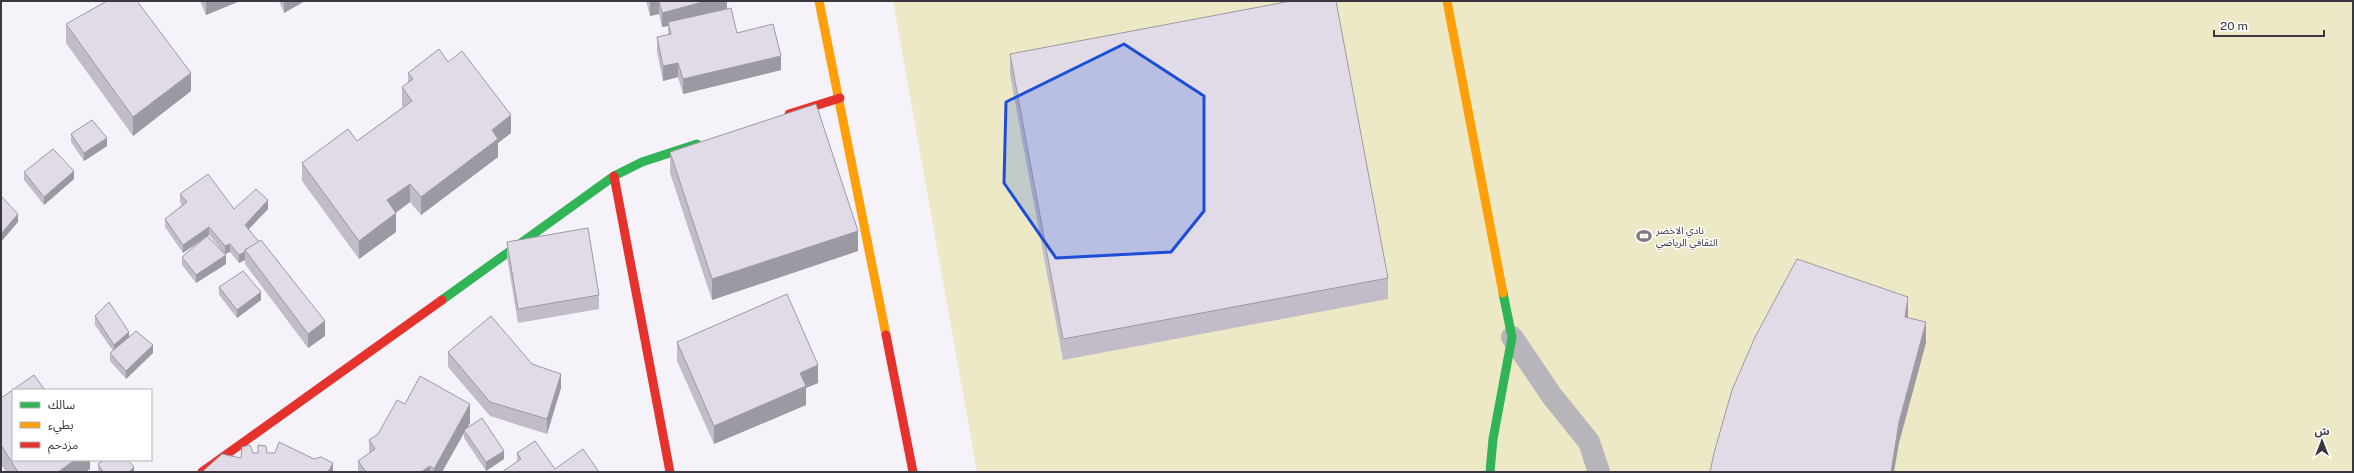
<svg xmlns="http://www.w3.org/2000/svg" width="2354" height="473" font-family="'Public Sans','Noto Sans Arabic',sans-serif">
<rect width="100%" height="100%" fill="#f6f2fa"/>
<path fill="#ede9c7" d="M893 1H2353V472H977Z"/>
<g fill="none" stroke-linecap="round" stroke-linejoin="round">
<path stroke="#b7b5b9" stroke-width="22" d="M1512 337 1552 396 1589 442 1599 472"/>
<g stroke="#30b455" stroke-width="9">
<path d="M442 300 614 176 642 162 697 144"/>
<path d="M1490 472 1493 439 1512 337 1503 293"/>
</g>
<g stroke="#ff9f0a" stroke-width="9">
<path d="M819 1 886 335"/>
<path d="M1447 1 1503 293"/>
</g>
<g stroke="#e5322d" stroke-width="9">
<path d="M789 114 840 98"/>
<path d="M614 176 670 472"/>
<path d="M886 335 913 472"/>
<path d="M202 472 442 300"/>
</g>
</g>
<g fill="#c1bcc7" fill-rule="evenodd">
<path d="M200 1H240L206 15Z"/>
<path d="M279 1H303V2L284 13Z"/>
<path d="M646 1H727V9L737 33 781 70 683 94 678 77 663 81 657 52V37L668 35V26L662 27 659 14 650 16Z"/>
<path d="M66 24 191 91 133 136 66 43Z"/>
<path d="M1010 54 1388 278V299L1063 360 1010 75Z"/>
<path d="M448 62 511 133 498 143V157L421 215 410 202 396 213V232L359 259 302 181V163L357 141 403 107 402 106V87L408 83V73Z"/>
<path d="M71 134 107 146 84 161 71 142Z"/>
<path d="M670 152 858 251 712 300 670 173Z"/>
<path d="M24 172 74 179 44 205 24 180Z"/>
<path d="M180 194 234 209H268L249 229 325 336 308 348 245 264V260L239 263 230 252 225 254 226 264 196 283 182 265V257L202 240 183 253 165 227V219L182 205 180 202ZM209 235 223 252 207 237Z"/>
<path d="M507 242 599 295V309L518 323 507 257Z"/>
<path d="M219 287 261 300 237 318 219 295Z"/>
<path d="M95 316 129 337 153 353 126 379 110 361V353L113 351 95 325Z"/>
<path d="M677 342 818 383 806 388V405L714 444 677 361Z"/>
<path d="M448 352 561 388 547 434 490 416 448 367Z"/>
<path d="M1 398 90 460V469L85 472H6L1 464Z"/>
<path d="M405 404 470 423 467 428 504 459 486 471 464 438V433L442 472H358V461L369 453V440L378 434Z"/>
<path d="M517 453 555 469 502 472 517 462Z"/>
<path d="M98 464 134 472H98Z"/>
</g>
<g fill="#9d99a2">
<path d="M206 1H240L206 15Z"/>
<path d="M284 1H303V2L284 13Z"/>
<path d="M652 1H659V14L650 16V2Z"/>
<path d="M706 1H727V10L668 22V26L662 27V13Z"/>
<path d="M781 56V70L683 94V79Z"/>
<path d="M678 63V77L663 81V66Z"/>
<path d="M191 73V91L133 136V117Z"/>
<path d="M511 115V133L498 143V157L421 215V197L492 130Z"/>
<path d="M107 138V146L84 161V153Z"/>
<path d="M74 171V179L44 205V197Z"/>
<path d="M410 184V202L387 219V200Z"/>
<path d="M268 200V209L245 233V225Z"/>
<path d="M396 213V232L359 259V241Z"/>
<path d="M18 214V222L1 242V234Z"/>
<path d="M209 227V235L183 253V245Z"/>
<path d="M858 231V251L712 300V279Z"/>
<path d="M230 244V252L225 254V246Z"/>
<path d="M245 252V260L239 263V255Z"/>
<path d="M226 255V264L196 283V275Z"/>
<path d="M261 292V300L237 318V310Z"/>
<path d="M1908 297V317H1905Z"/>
<path d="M325 321V336L308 348V334Z"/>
<path d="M1926 322V343L1899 443 1894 472H1891L1899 422Z"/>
<path d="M129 332V340L114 353V345Z"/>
<path d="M153 345V353L126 379V371Z"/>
<path d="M818 365V383L806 388V405L714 444V426L800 373Z"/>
<path d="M561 374V388L547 434V419Z"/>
<path d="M470 404V423L465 431 464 430V433L442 472H434V469Z"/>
<path d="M504 451V459L486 471V462Z"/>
<path d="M75 460H90V469L85 472H58Z"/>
<path d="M333 463V472H328Z"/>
<path d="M430 466V472H421Z"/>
<path d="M134 467V472H129Z"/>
</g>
<g fill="#e0dbe7" stroke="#9d99a2">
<path d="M107 1H137L191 73 133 117 66 24Z"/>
<path d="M659 1H706L662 13Z"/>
<path d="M1291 1H1336L1388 278 1063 339 1010 54Z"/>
<path d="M731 8 737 33 773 24 781 56 683 79 678 63 663 66 657 37 671 34 668 22Z"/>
<path d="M439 49 448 62 462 51 511 115 492 130 498 139 421 197 410 184 387 200 396 213 359 241 302 163 348 129 357 141 412 101 402 87 413 79 408 73Z"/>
<path d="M816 104 858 231 712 279 670 152Z"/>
<path d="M92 120 107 138 84 153 71 134Z"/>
<path d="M53 149 74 171 44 197 24 172Z"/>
<path d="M208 174 234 209 256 189 268 200 245 225 259 242 245 250V252L239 255 230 244 225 246 209 227 183 245 165 219 187 202 180 194Z"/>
<path d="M1 196 18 214 1 234Z"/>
<path d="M588 228 599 295 518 309 507 242Z"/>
<path d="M207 236 226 255 196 275 182 257Z"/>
<path d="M261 240 325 321 308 334 245 250Z"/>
<path d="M1797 259 1908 297 1905 317 1926 322 1899 422 1891 472H1710L1714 453 1732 390 1755 337Z"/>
<path d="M243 271 261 292 237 310 219 287Z"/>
<path d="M787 294 818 365 800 373 806 386 714 426 677 342Z"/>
<path d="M109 302 129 332 114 345 95 316Z"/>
<path d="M491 316 532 364 561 374 547 419 490 402 448 352Z"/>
<path d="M136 331 153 345 126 371 110 353Z"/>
<path d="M34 375 45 390H13V460H75L58 472H18L1 445V398Z"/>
<path d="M420 376 470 404 434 469 430 466 421 472H366L358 461 375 449 369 440 378 434 397 400 405 404Z"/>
<path d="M482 418 504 451 486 462 464 430Z"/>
<path d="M535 441 555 469 583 449 599 472H502L521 459 517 453Z"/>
<path d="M279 442 314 459 321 457 333 463 328 472H202L222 454 241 458 242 447 250 445 253 453H258V445L266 446 267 453H275Z"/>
<path d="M104 460H128L134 467 129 472H103L98 464Z"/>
</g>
<path fill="#1d4ed8" fill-opacity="0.2" stroke="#1d4ed8" stroke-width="3" stroke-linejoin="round" d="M1124 44 1204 96V211L1171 252 1056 258 1004 183 1006 102Z"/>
<defs>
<g id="stadium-bare" transform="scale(1.2)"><path d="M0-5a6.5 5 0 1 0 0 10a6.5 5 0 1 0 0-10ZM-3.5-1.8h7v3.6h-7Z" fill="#7c7882" stroke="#fff" stroke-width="2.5" paint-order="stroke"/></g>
</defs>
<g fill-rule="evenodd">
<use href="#stadium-bare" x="1644" y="236"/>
</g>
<g text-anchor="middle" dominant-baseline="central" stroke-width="3" stroke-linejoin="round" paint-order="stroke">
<g font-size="10" fill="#3b3741" stroke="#fff" text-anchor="start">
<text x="1656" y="230">نادي الاخضر<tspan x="1656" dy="12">الثقافي الرياضي</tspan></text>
</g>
</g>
<rect width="2354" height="473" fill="none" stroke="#3b3741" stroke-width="4"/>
<rect x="12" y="389" width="140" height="72" fill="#ffffff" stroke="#b1afb3"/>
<rect x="20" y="402" width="20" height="6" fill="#30b455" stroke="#b1afb3"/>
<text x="48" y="409" font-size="12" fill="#3b3741">سالك</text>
<rect x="20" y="422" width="20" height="6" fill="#ff9f0a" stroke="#b1afb3"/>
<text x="48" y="429" font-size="12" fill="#3b3741">بطيء</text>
<rect x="20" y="442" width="20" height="6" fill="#e5322d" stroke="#b1afb3"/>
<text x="48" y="449" font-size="12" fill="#3b3741">مزدحم</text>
<g transform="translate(2322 441)" stroke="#ffffff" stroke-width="3" paint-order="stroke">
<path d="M0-3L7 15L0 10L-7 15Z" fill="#3b3741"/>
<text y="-6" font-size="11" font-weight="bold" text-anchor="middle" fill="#3b3741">ش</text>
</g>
<path d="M2214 30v6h110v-6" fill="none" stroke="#3b3741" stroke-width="2"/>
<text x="2220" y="30" font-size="12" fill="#3b3741" stroke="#ffffff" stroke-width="3" paint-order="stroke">20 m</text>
</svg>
